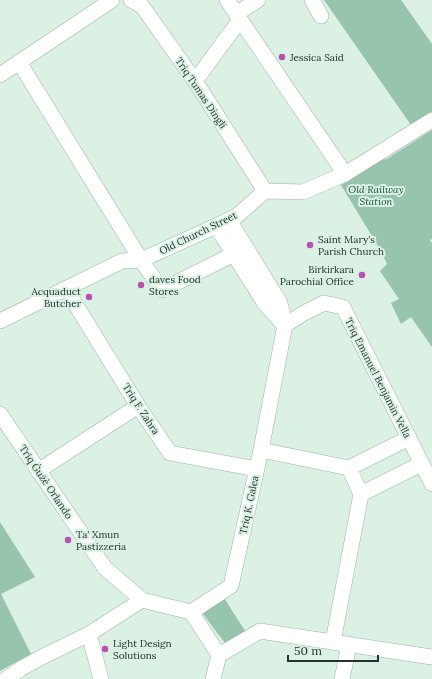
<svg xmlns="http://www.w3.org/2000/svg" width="432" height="679" font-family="Lora,serif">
<rect width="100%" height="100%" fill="#daf1e4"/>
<g fill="#97c4ac">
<path d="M324 0H401L432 44V112L411 125Z"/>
<path d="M432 130V239L430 240 432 243V347L411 317 401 324 391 303 399 299 380 271 387 264 381 251 341 185 384 158 385 160Z"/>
<path d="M0 522 35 577 1 594 31 654 0 671Z"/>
<path d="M224 598 249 637 228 647 203 614Z"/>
</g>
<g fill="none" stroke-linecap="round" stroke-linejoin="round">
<g stroke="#9db3a6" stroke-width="16">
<g id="minor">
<path d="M131 0 142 6 195 81 265 191"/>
<path d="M227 0 345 174"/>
<path d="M312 0 321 16"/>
<path d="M236 14 258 0"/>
<path d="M19 62 141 260 162 290 234 254 246 247"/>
<path d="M0 75 112 0"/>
<path d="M195 81 240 20"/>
<path d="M216 226 265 304 284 325"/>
<path d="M66 289 138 406 170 453 256 469"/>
<path d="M0 321 122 261 141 260 229 220 238 215 265 191 303 192 345 174 432 120"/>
<path d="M285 325 304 313 324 303 343 307 432 484"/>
<path d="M0 414 105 568 142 600 191 612"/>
<path d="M261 450 349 468"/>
<path d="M349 468 409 438"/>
<path d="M349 468 361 494"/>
<path d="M38 471 138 406"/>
<path d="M361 494 421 464"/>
<path d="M89 634 101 679"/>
<path d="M333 642 361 494"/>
<path d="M219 655 260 631 432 657"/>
<path d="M6 679 22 668 42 657 89 634 142 600"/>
<path d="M213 679 219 655 191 612 231 586 261 450 285 325 280 303 229 220"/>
<path d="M342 679 349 645"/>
</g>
</g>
<use href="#minor" stroke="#fff" stroke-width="15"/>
</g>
<g fill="#b84fb1" stroke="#daf1e4" stroke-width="1.5">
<circle cx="282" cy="57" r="4"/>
<circle cx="310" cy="245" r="4"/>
<circle cx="362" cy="275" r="4"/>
<circle cx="141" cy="285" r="4"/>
<circle cx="89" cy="297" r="4"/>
<circle cx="68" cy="540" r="4"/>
<circle cx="105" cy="649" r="4"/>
</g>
<g text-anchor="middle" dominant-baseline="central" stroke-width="4" stroke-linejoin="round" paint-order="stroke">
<g font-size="10" fill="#27302b" stroke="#daf1e4" text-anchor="start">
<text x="290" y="57">Jessica Said</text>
<text x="318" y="239">Saint Mary's<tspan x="318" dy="12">Parish Church</tspan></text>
<text x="354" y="269" text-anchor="end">Birkirkara<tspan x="354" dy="12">Parochial Office</tspan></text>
<text x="149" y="279">daves Food<tspan x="149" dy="12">Stores</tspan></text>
<text x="81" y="291" text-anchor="end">Acquaduct<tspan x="81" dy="12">Butcher</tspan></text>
<text x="76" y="534">Ta' Xmun<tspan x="76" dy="12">Pastizzeria</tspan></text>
<text x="113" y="643">Light Design<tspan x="113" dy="12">Solutions</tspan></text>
</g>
<g font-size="10" fill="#27302b" stroke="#daf1e4">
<text transform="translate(201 93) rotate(56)">Triq Tumas Dingli</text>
<text transform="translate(198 233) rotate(-26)">Old Church Street</text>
<text transform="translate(378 378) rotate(63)">Triq Emanuel Benjamin Vella</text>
<text transform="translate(141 409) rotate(57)">Triq F. Zahra</text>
<text transform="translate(46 482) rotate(56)">Triq Ġużè Orlando</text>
<text transform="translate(249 505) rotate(-78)">Triq K. Galea</text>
</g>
<g font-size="10" font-style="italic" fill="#195139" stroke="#daf1e4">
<text x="376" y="189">Old Railway<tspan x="376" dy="12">Station</tspan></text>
</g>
</g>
<path d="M288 655v6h90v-6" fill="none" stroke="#27302b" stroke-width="2"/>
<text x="294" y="655" font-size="12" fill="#27302b" stroke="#daf1e4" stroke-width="3" paint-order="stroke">50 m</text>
</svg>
